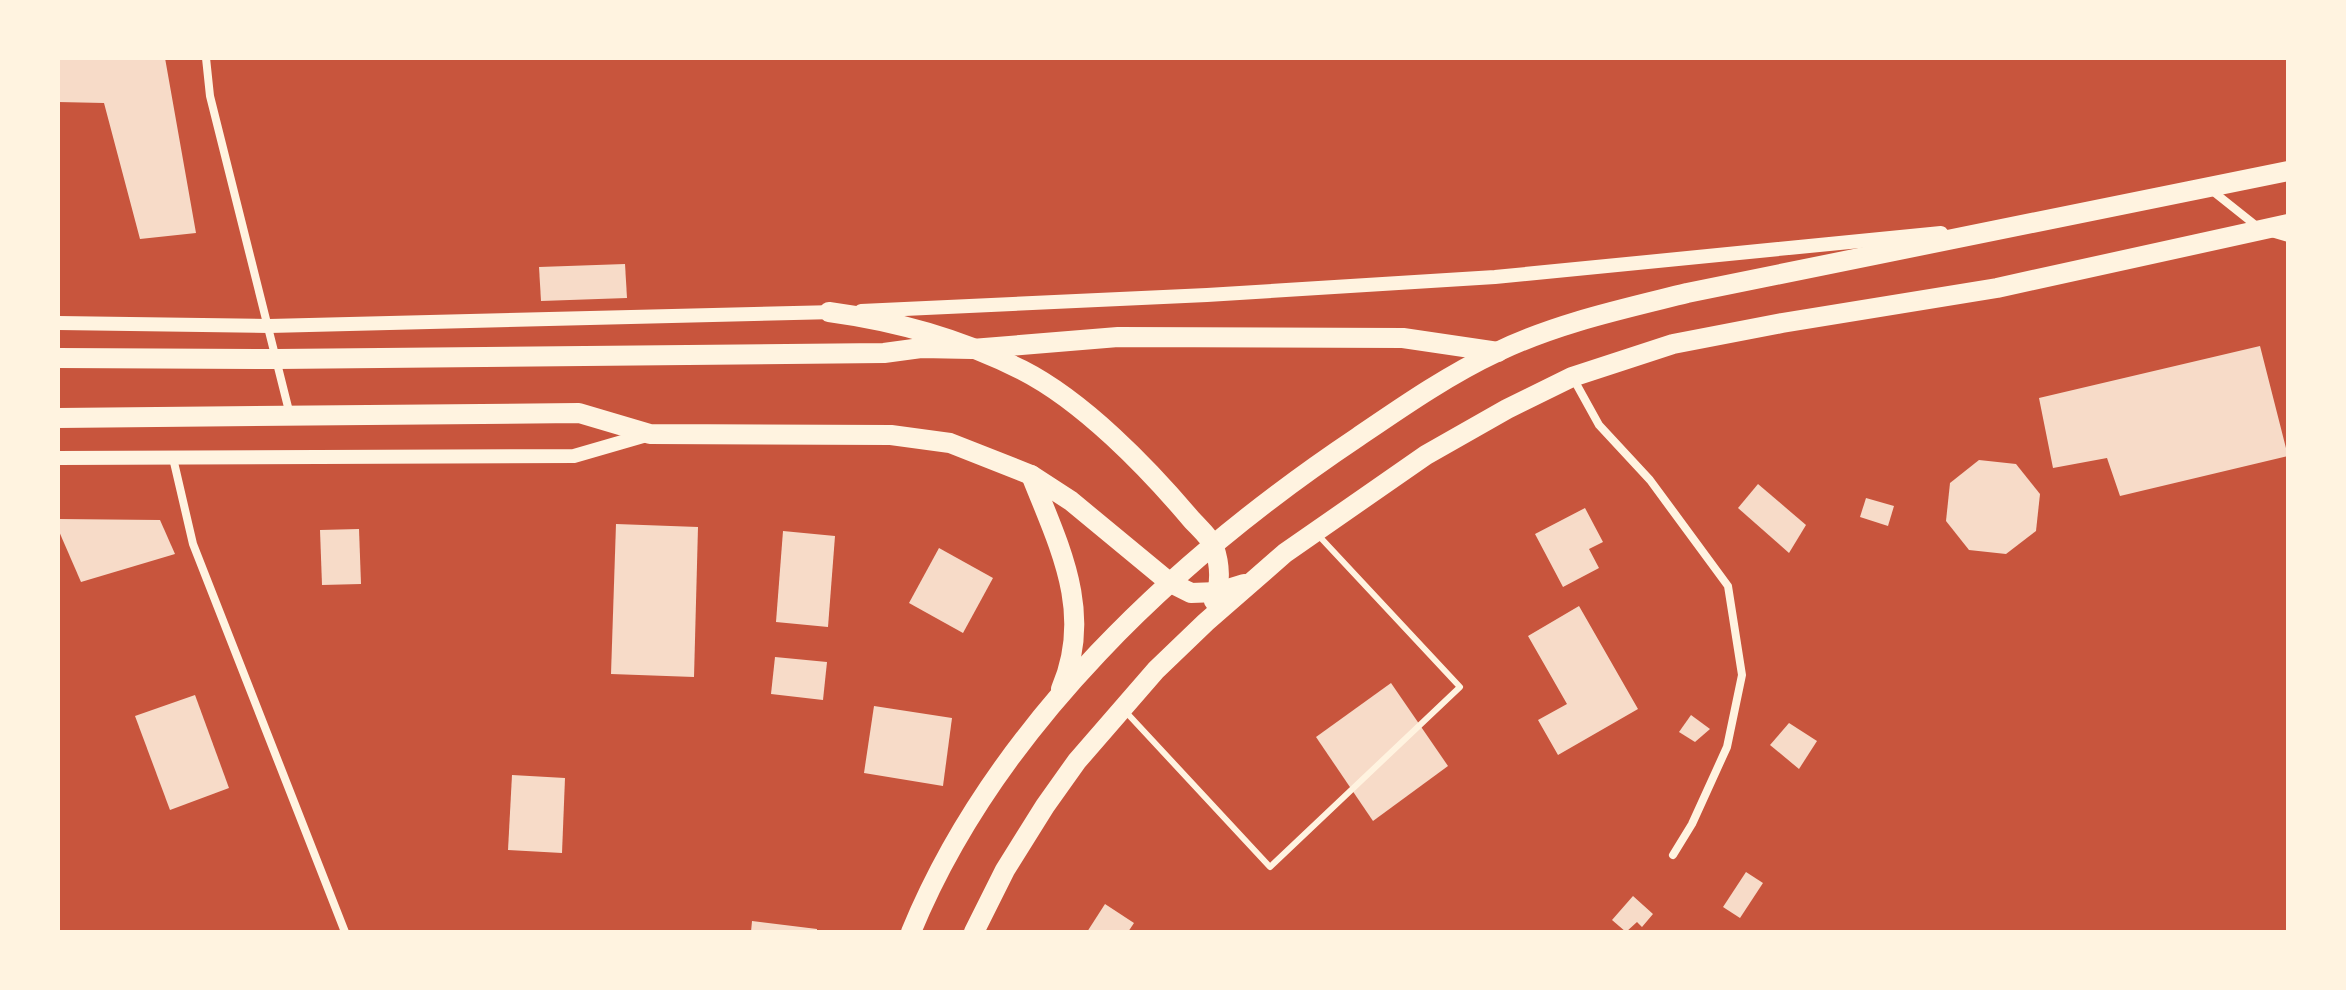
<svg xmlns="http://www.w3.org/2000/svg" width="2346" height="990" font-family="Roboto,sans-serif">
<rect width="100%" height="100%" fill="#c8553d"/>
<g fill="#f7dbc8">
<path d="M58 58H165L196 233 140 239 104 103 58 102Z"/>
<path d="M625 264 627 298 541 301 539 267Z"/>
<path d="M2260 346 2288 456 2120 496 2107 458 2053 468 2039 398Z"/>
<path d="M1979 460 2016 464 2040 494 2036 531 2006 554 1969 550 1946 521 1950 483Z"/>
<path d="M1758 484 1806 525 1789 553 1738 508Z"/>
<path d="M1866 498 1894 506 1888 526 1860 517Z"/>
<path d="M1585 508 1603 542 1589 549 1599 568 1563 587 1535 534Z"/>
<path d="M58 519 160 520 175 554 81 582 58 529Z"/>
<path d="M616 524 698 527 694 677 611 674Z"/>
<path d="M359 529 361 584 322 585 320 530Z"/>
<path d="M783 531 835 536 828 627 776 622Z"/>
<path d="M939 548 993 578 963 633 909 603Z"/>
<path d="M1579 606 1638 709 1558 755 1538 720 1567 704 1528 636Z"/>
<path d="M775 657 827 662 823 700 771 694Z"/>
<path d="M1391 683 1448 766 1373 821 1316 737Z"/>
<path d="M195 695 229 788 170 810 135 716Z"/>
<path d="M874 706 952 718 943 786 864 773Z"/>
<path d="M1691 715 1710 729 1695 742 1679 732Z"/>
<path d="M1789 723 1817 741 1799 769 1770 745Z"/>
<path d="M512 775 565 778 562 853 508 850Z"/>
<path d="M1746 872 1763 883 1740 918 1723 907Z"/>
<path d="M1633 896 1653 914 1642 927 1637 922 1626 932 1612 920Z"/>
<path d="M1105 904 1134 923 1128 932H1087Z"/>
<path d="M752 921 817 929V932H751Z"/>
</g>
<g fill="none" stroke-linecap="round" stroke-linejoin="round">
<path stroke="#fff3e0" stroke-width="6" d="M1125 711 1270 867 1460 687 1319 536"/>
<g stroke="#fff3e0" stroke-width="8">
<path d="M206 58 210 96 290 415"/>
<path d="M2210 189 2259 228"/>
<path d="M2271 233 2288 238"/>
<path d="M1573 378 1599 425 1650 480 1728 586 1742 675 1727 747 1692 824 1673 855"/>
<path d="M173 458 193 544 345 932"/>
</g>
<g stroke="#fff3e0" stroke-width="14">
<path d="M861 311 1207 295 1495 277 1941 233"/>
<path d="M58 323 269 326 836 312"/>
<path d="M58 458 574 456 650 434"/>
</g>
<g stroke="#fff3e0" stroke-width="20">
<path d="M829 312C896 321 961 339 1022 370 1083 401 1147 467 1191 519 1198 527 1210 537 1214 547 1220 564 1221 584 1214 601"/>
<path d="M58 358 277 359 884 353 921 348 972 349 1118 337 1403 338 1498 352"/>
<path d="M58 418 579 413 650 434 891 435 950 443 1031 475 1071 501 1169 582 1191 593 1218 592 1244 584"/>
<path d="M1031 475C1059 546 1094 612 1061 689"/>
<path d="M911 932C995 727 1177 558 1358 437 1402 407 1448 375 1497 352 1557 323 1623 309 1687 293L2288 171"/>
<path d="M974 932 1005 870 1045 806 1077 761 1156 670 1206 622 1285 553 1426 455 1507 409 1572 377 1673 344 1782 323 1997 288 2288 224"/>
</g>
</g>
<rect width="2346" height="990" fill="none" stroke="#fff3e0" stroke-width="120"/>
</svg>
